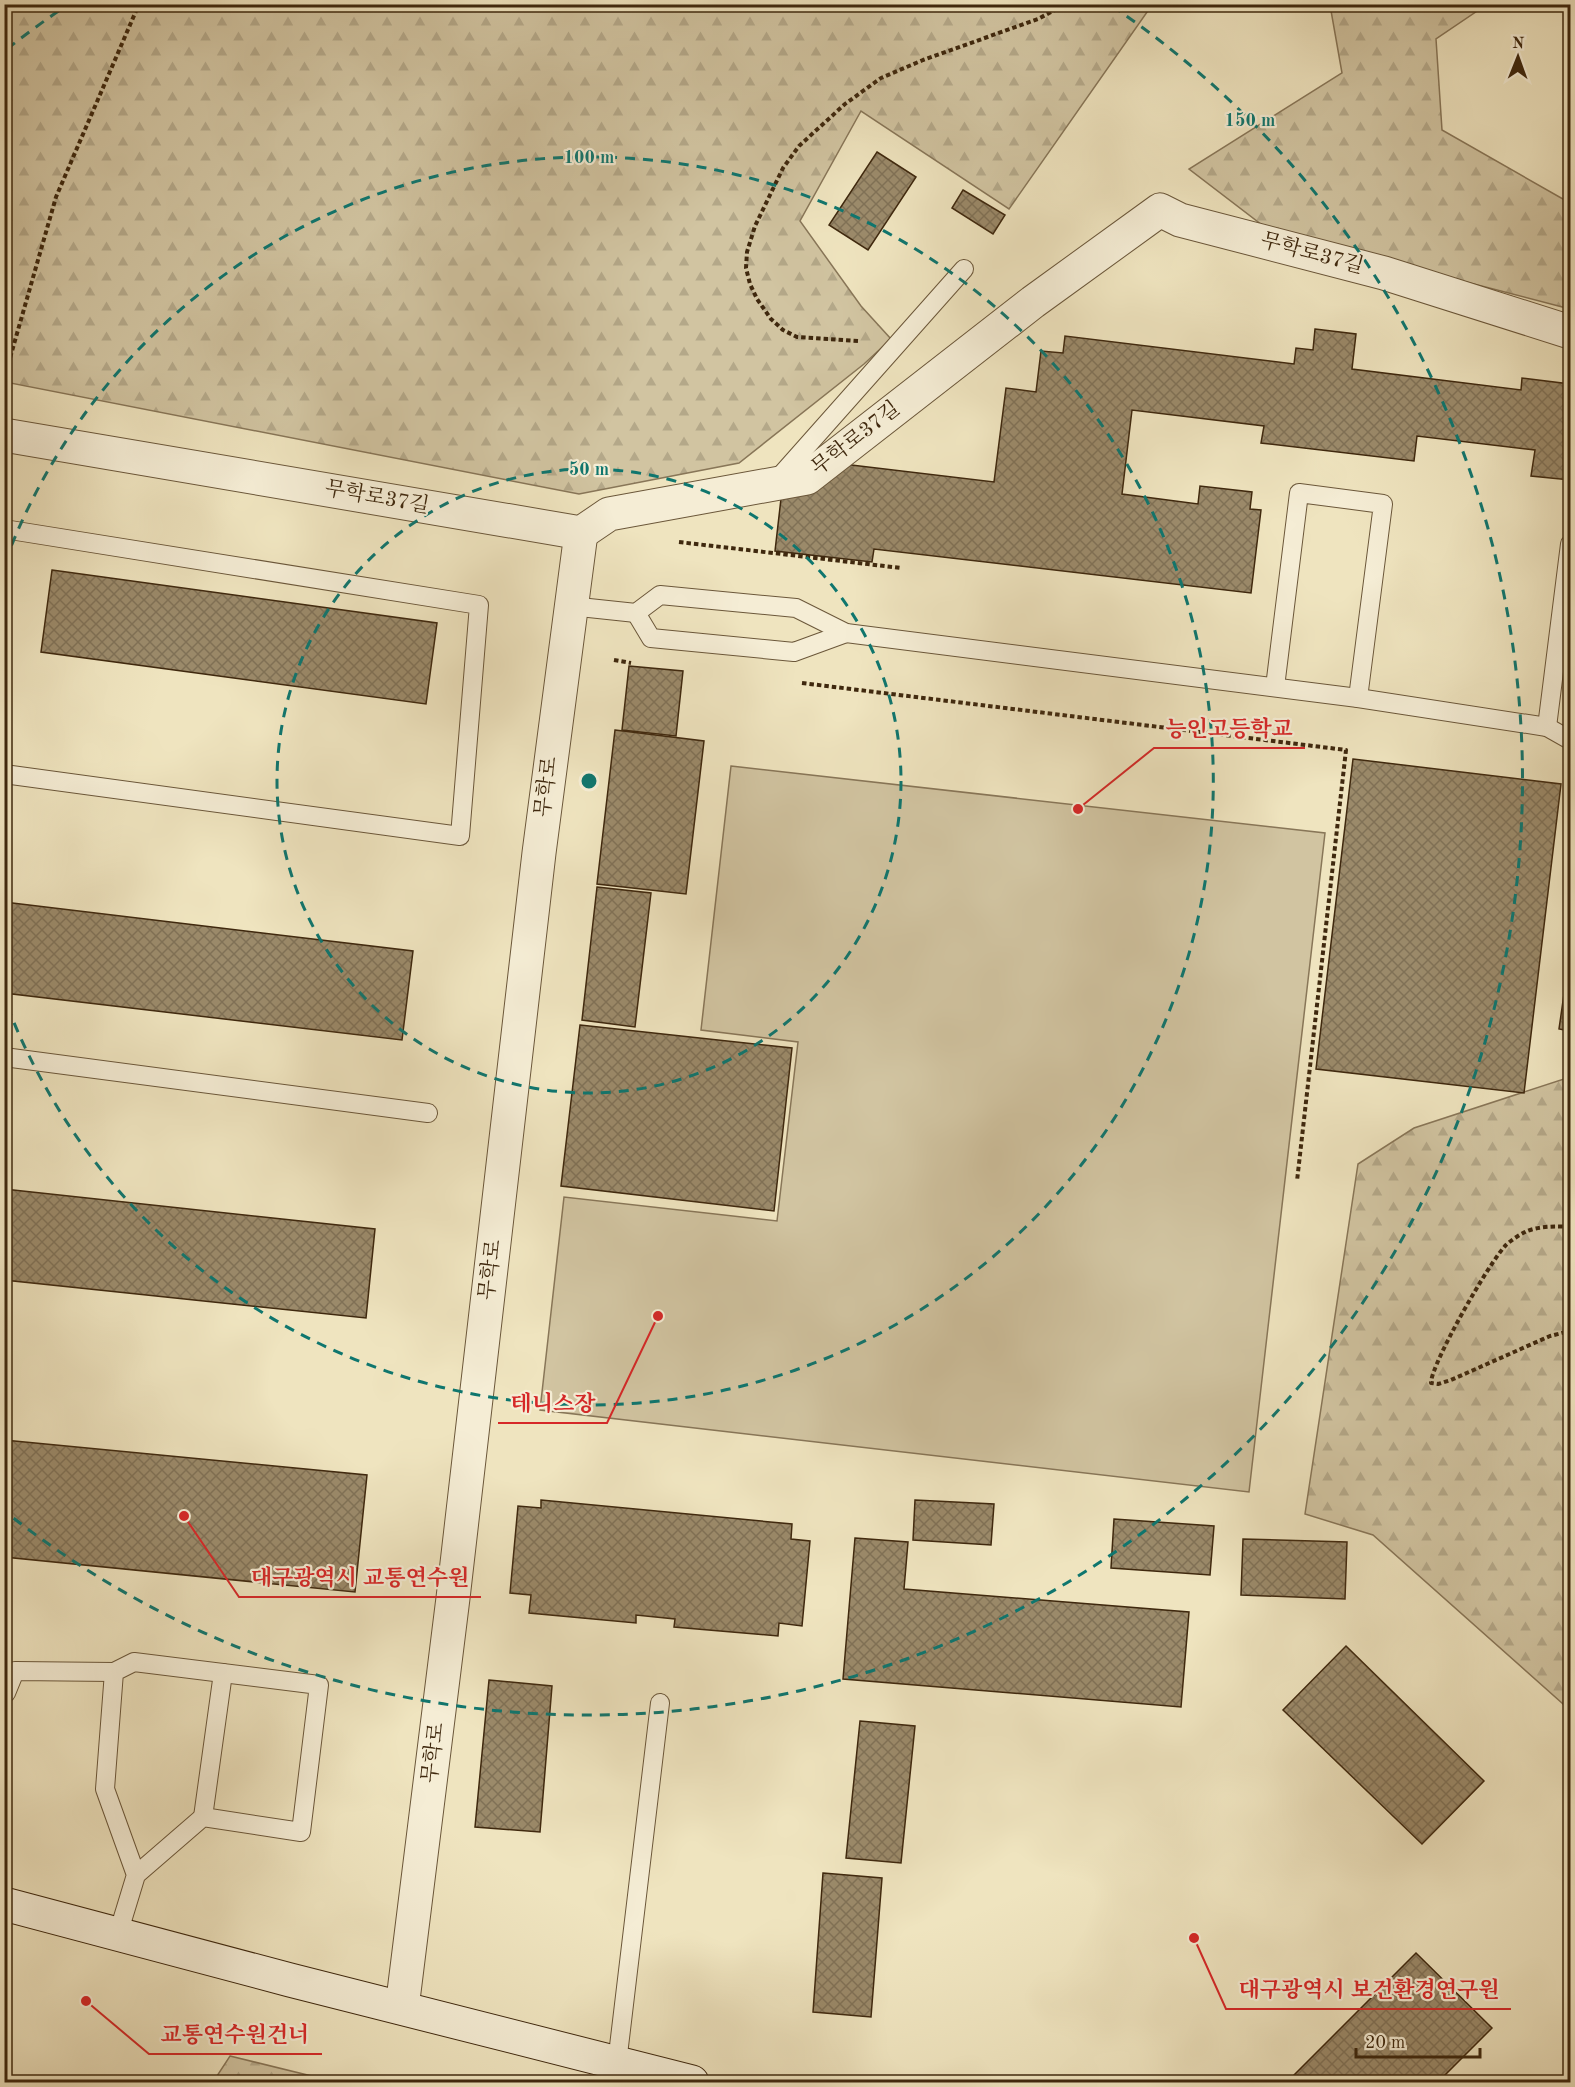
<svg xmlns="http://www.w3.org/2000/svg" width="1575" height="2087" font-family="'Old Standard TT','Noto Serif KR',serif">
<defs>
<pattern id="forest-firs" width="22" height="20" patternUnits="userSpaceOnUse" patternTransform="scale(1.5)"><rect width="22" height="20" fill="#d1c4a1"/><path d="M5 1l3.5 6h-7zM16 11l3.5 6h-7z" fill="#b4a889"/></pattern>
<pattern id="building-cross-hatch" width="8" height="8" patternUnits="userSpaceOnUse" patternTransform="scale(1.5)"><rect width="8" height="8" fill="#9b8a6a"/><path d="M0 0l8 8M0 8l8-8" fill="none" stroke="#807156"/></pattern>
</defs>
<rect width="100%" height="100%" fill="#efe4bf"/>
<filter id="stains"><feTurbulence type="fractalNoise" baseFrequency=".00333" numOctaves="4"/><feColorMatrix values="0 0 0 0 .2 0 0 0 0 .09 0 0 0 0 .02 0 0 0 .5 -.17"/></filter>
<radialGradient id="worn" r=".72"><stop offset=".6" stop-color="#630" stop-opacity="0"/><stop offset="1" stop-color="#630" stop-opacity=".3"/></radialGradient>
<g fill="url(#forest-firs)" stroke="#887658" stroke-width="1.5">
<path d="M4 5H1152L1009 209 861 111 800 221 861 306 891 339 864 364 739 463 579 494 5 382Z"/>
<path d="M1330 5H1486L1436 39 1442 130 1570 203V309L1270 231 1189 169 1342 73Z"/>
<path d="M1570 1077V1713L1563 1704 1373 1535 1305 1514 1358 1164 1414 1128Z"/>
<path d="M230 2056 336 2082H213Z"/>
</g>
<path fill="#d1c4a1" stroke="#887658" stroke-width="1.5" d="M731 766 1325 833 1249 1492 540 1410 564 1197 777 1221 798 1042 701 1030Z"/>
<g fill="url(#building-cross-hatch)" stroke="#3f280e" stroke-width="1.5">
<path d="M877 152 916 177 868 250 829 225Z"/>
<path d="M963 190 1005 215 993 234 952 208Z"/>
<path d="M1315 329 1356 334 1352 369 1521 390 1522 378 1570 384V480L1531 476 1535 450 1417 436 1414 461 1261 443 1264 426 1132 410 1122 494 1198 504 1200 486 1252 492 1250 509 1261 510 1251 593 874 549 872 562 775 551 782 490 843 464 994 482 1006 388 1036 392 1041 351 1063 353 1065 336 1294 364 1296 348 1313 350Z"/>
<path d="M52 570 437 623 426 704 41 652Z"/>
<path d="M629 666 683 671 676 736 622 730Z"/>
<path d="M615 730 704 741 686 894 597 884Z"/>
<path d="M1353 759 1561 784 1524 1093 1316 1069Z"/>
<path d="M597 887 651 893 635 1027 582 1020Z"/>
<path d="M4 902 413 951 402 1040 4 993Z"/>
<path d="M1570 952V1031L1559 1029Z"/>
<path d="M580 1025 792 1048 774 1211 561 1186Z"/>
<path d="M4 1189 375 1229 366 1318 4 1280Z"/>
<path d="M4 1440 367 1475 355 1592 4 1557Z"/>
<path d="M541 1500 792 1524 791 1539 810 1541 802 1626 779 1623 778 1636 674 1627 675 1619 636 1615V1623L529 1613 531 1595 510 1593 518 1506 541 1508Z"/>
<path d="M915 1500 994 1504 991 1545 913 1540Z"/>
<path d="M1114 1519 1214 1526 1210 1575 1111 1568Z"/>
<path d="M855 1538 908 1542 904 1589 1189 1612 1181 1707 843 1679Z"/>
<path d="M1243 1539 1347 1542 1345 1599 1241 1595Z"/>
<path d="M1346 1646 1484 1781 1422 1844 1283 1710Z"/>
<path d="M489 1680 552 1686 540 1832 475 1827Z"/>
<path d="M860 1721 915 1726 901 1863 846 1858Z"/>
<path d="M823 1873 882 1878 871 2017 813 2012Z"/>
<path d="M1416 1953 1492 2028 1438 2082H1287Z"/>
</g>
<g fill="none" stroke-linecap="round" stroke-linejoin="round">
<g stroke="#6b573a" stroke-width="20">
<g id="lane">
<path d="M774 483 964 269"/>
<path d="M4 529 479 605 460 836 4 774"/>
<path d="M570 606 636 613 660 595 796 608 846 633 1358 698 1547 727 1570 740"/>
<path d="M636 613 651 638 794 652 846 633"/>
<path d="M1275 687 1299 493 1383 504 1358 698"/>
<path d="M1547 727 1570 544"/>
<path d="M4 1057 428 1113"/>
<path d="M6 1693 15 1671 114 1672"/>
<path d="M203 1817 223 1673"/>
<path d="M118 1934 136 1875 203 1817 301 1832 319 1685 134 1662 114 1672 105 1789 136 1875"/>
<path d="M617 2063 660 1703"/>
</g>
</g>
<g stroke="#6b573a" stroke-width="35">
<g id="street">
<path d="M4 435 581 533 609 514 807 478 1033 302 1160 210 1180 220 1384 273 1570 332"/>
<path d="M402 2008 453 1598 539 853 581 533"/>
</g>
</g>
<g stroke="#3f280e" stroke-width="35">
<path id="secondary" d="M4 1904 290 1980 692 2082"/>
</g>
<g stroke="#3f280e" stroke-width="4" stroke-dasharray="4.5 3" stroke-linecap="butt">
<path d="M858 341 797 337 783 330 771 319 757 299 750 284 746 268 747 252 755 226 783 168 799 146 845 104 881 78 923 60 1038 19 1066 4"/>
<path d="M4 379 56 197 139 4"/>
<path d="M679 542 901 568"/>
<path d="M614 660 631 663"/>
<path d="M802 683 1346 750 1297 1181"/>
<path d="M1570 1227C1557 1226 1537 1226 1525 1232 1519 1235 1510 1241 1506 1245 1490 1261 1431 1364 1431 1383L1438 1384 1451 1380 1550 1336 1570 1331"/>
</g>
<use href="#lane" stroke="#f5edd5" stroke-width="18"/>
<use href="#street" stroke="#f5edd5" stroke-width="33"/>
<use href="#secondary" stroke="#f5edd5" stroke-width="33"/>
</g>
<g fill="none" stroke="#0f766e" stroke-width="3" stroke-dasharray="10 8">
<circle cx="589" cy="781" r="312"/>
<path d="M5 562A624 624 0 1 1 5 1000"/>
<path d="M7 49A935 935 0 0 1 66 6M1112 6A935 935 0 1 1 7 1513"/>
</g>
<g text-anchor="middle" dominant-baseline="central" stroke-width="4.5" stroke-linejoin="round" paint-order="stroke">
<g font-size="21" fill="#3f280e" stroke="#f5edd5">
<text transform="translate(1312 254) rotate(15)">무학로37길</text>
<text transform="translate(856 439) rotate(-38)">무학로37길</text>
<text transform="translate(377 498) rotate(10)">무학로37길</text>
<text transform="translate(547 787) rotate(-83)">무학로</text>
<text transform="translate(491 1270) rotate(-83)">무학로</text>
<text transform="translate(434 1753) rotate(-83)">무학로</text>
</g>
</g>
<circle cx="589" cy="781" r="9" fill="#0f766e" stroke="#f5edd5" stroke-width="3"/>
<g font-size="18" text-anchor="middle" font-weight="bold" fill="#0f766e" stroke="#f5edd5" stroke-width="4.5" stroke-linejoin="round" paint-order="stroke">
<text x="1250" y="126">150 m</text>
<text x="589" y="163">100 m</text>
<text x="589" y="475">50 m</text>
</g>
<path fill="none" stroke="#d62828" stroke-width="2" d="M1078 809L1154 748H1305M658 1316L607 1423H498M184 1516L239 1597H481M1194 1938L1226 2009H1511M86 2001L149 2054H322"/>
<g fill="#d62828" stroke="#f5edd5" stroke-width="2">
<circle cx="1078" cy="809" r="6"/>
<circle cx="658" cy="1316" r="6"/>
<circle cx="184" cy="1516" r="6"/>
<circle cx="1194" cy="1938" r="6"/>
<circle cx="86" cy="2001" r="6"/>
</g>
<g font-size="22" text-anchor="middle" font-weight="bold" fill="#d62828" stroke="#f5edd5" stroke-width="4.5" stroke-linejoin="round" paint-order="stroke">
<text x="1229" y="736">능인고등학교</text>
<text x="553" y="1411">테니스장</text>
<text x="360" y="1585">대구광역시 교통연수원</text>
<text x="1369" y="1997">대구광역시 보건환경연구원</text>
<text x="235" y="2042">교통연수원건너</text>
</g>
<rect width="1575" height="2087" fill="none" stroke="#efe4bf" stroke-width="24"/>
<rect x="6" y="6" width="1563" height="2075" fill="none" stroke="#3f280e" stroke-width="3"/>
<rect x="12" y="12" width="1551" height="2063" fill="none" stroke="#3f280e" stroke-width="1.5"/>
<g transform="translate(1518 57) rotate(1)" stroke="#f5edd5" stroke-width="4.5" paint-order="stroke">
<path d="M0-4.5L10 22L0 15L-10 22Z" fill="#3f280e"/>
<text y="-9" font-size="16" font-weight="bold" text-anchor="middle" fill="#3f280e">N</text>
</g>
<path d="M1356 2048v9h124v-9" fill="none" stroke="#3f280e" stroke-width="3"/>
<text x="1365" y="2048" font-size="18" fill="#3f280e" stroke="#f5edd5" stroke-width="4.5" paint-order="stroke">20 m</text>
<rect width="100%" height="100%" filter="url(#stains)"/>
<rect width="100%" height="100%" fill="url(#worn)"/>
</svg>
